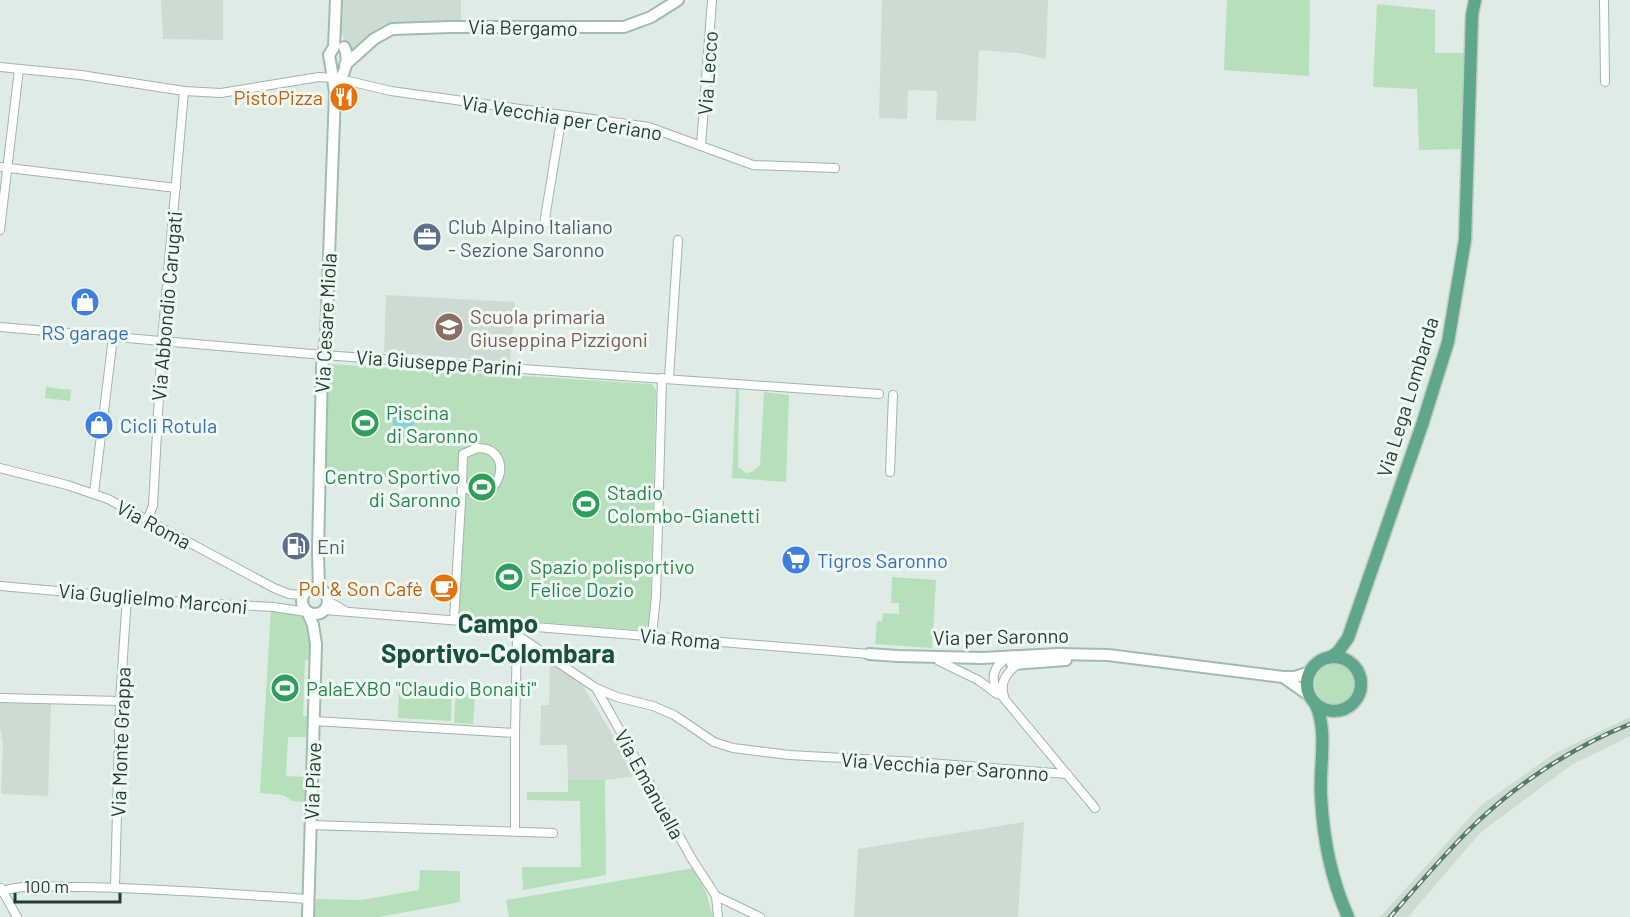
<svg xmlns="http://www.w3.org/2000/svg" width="1630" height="917" font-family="Barlow,sans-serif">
<rect width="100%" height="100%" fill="#dfece5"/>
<g fill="#cddcd3">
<path d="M161 0H223V40L163 39Z"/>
<path d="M341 0H461V30L387 34 360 49 353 50 346 43 340 31Z"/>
<path d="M882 0H1048L1046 59 1019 53 979 50 976 121 936 120 937 91 908 90 907 119 879 118Z"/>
<path d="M386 295 515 302 510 362 384 352Z"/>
<path d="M550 661 582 684 637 776 605 780H568L567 745H540L541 705H549Z"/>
<path d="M0 702 51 704 48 796 1 794 3 744 0 728Z"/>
<path d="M1630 717V736L1573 764 1481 832 1408 917H1380L1480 806 1555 753Z"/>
<path d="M1024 822 1018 917H854L858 849Z"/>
</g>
<g fill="#b5e0bb">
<path d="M1227 0H1310L1309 76 1224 70Z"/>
<path d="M1377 4 1435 10V53H1464L1462 149 1419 150 1417 89 1373 87Z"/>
<path d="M329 364 652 384 656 390 650 624 641 630 459 616 466 494 454 480 326 474Z"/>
<path d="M46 387 71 390 70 401 45 398Z"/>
<path d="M736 389 739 390 738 467 746 473 752 472 760 465 764 392 789 395 786 482 732 478Z"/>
<path d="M892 577 936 580 932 648 875 644 877 621H882L883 613 899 614V603H891Z"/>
<path d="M271 610C279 611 288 611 296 613 316 618 312 644 311 659L305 660 303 716H308V737H288L286 776 306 777 305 802 292 801 283 795 260 793Z"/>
<circle cx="1335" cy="684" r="20"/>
<path d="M399 684 452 686 451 721 398 718Z"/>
<path d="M456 692 475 693 473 724 454 723Z"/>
<path d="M568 780H605L606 875 523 890 522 867H581L580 801 527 800V792H568Z"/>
<path d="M694 868 706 892 713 917H509L506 900Z"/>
<path d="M420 870 460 871V902L379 917H314L316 899 361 900 419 890Z"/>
</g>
<path fill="#81d7d8" d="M404 409 412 412 417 420 415 421 412 430 405 433 404 424V438H393V411L404 412Z"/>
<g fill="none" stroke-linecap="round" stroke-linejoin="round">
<g stroke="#a1b4ab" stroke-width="10">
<g id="street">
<path d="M1604 0 1605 82"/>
<path d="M0 67 81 75 184 91 221 93 319 77 333 78"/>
<path d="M340 79 391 91 649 127 753 165 835 168"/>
<path d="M701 146 712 0"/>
<path d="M0 167 176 188"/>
<path d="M544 224 562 115"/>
<path d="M0 230 19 69"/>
<path d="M0 327 323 355 879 394"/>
<path d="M669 378 678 240"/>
<path d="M478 448C519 448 497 515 462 485L463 454Z"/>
<path d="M0 468 67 485 108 499 274 588 289 594 302 595"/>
<path d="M890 472 893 395"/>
<path d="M94 493 113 337"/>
<path d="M147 520 153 506 162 341 184 91"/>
<path d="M0 586 194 603 274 607 306 612"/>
<path d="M328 601 344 610"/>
<path d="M325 610 869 654"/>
<path d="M454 620 462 485"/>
<path d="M518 625 517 635 596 688 617 697 653 706 674 715 714 742 733 748 789 755 917 762 1067 774"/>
<path d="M652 636 656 596 662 378"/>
<path d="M1007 658C994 666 990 677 997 690L1095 808"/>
<path d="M939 661 978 680 997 694"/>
<path d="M596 688 692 859 716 896 718 917"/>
<path d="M1004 696C999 682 1007 672 1018 664"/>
<path d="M0 698 120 701"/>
<path d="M314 721 515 733"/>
<path d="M311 825 553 833"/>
<path d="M515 831V733L517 635"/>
<path d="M115 887 120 701 127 597"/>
<path d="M1 888 17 917"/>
<path d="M0 892C24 883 52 887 78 887 155 888 231 894 308 899"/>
<path d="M716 896 760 917"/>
</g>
</g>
<g stroke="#9fbcae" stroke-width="14">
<g id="secondary">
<path d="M336 0 334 47 329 55 333 78 340 79C346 71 349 56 344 47"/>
<path d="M345 65 374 39 392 29 450 27H624L651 17 678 0"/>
<circle cx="315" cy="601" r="13"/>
<path d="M319 589 318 552 322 367 326 338 335 93 333 78"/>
<path d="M869 654 898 656 983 658 1057 654 1108 655 1283 677H1295L1310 672"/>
<path d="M1012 664 1066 660"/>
<path d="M1283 677 1310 696"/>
<path d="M308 917 316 644 313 625 308 613"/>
</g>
</g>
<g stroke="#c0c9c5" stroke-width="15">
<g id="primary">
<path d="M1331 657 1338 652 1348 638 1422 425 1448 342 1465 240 1472 15 1475 0"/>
<circle cx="1334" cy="684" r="27"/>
<path d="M1316 705C1328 732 1319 767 1321 796 1323 838 1331 879 1348 917"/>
</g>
</g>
<use href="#street" stroke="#fff" stroke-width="8"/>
<use href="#secondary" stroke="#fff" stroke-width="10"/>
<use href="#primary" stroke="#5fa78a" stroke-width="12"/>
<g stroke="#587a6c" stroke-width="4.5">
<path id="rail" d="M1390 917C1415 889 1440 859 1467 832 1512 787 1570 748 1630 724"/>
</g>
<use href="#rail" stroke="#f0f8f3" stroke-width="2" stroke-dasharray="7" stroke-linecap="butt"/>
</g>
<defs>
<g id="restaurant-disc" transform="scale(1.5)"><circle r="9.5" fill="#e8710a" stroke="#f0f8f3"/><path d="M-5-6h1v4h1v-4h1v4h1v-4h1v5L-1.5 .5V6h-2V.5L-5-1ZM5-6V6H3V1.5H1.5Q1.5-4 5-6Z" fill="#fff"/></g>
<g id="office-disc" transform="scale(1.5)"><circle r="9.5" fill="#5c6f8a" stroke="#f0f8f3"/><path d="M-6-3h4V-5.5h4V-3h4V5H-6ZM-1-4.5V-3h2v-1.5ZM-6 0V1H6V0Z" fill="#fff"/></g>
<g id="shop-disc" transform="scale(1.5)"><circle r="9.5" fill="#3f7fe0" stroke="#f0f8f3"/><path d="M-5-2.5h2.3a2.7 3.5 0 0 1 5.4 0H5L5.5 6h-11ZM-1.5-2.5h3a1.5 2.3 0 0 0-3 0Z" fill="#fff"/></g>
<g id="school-disc" transform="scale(1.5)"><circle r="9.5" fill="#8d6e63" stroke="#f0f8f3"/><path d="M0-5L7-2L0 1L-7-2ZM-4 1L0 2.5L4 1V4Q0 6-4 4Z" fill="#fff"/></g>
<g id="stadium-disc" transform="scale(1.5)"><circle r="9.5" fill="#2e9e5b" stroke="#f0f8f3"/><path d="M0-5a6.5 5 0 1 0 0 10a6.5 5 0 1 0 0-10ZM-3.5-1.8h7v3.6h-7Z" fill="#fff"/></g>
<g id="fuel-disc" transform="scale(1.5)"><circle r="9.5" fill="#5c6f8a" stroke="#f0f8f3"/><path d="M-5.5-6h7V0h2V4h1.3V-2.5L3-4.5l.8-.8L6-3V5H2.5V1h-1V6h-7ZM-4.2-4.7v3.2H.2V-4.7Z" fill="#fff"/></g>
<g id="supermarket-disc" transform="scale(1.5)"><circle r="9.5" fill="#3f7fe0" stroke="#f0f8f3"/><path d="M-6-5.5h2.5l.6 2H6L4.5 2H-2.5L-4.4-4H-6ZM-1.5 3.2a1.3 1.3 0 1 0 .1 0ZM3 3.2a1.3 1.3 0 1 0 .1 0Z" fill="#fff"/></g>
<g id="cafe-disc" transform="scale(1.5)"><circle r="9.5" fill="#e8710a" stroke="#f0f8f3"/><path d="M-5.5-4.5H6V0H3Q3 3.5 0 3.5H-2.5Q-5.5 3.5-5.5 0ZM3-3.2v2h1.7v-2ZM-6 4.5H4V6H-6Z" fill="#fff"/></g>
</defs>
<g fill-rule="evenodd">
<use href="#restaurant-disc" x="344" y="97"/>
<use href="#office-disc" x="427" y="237"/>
<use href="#shop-disc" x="85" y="302"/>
<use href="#school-disc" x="449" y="327"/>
<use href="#stadium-disc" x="365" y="423"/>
<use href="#shop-disc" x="99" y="425"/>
<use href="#stadium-disc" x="482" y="487"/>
<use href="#stadium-disc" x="586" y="504"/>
<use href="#fuel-disc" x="296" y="546"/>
<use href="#supermarket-disc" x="796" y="560"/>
<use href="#stadium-disc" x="509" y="577"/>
<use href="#cafe-disc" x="444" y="588"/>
<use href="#stadium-disc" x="285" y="688"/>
</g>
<g text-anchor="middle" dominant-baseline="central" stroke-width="6" stroke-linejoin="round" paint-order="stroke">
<g font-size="20" fill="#1e3e31" stroke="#f0f8f3">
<text transform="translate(523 27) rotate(1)">Via Bergamo</text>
<text transform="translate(707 73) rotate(-86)">Via Lecco</text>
<text transform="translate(562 117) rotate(9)">Via Vecchia per Ceriano</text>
<text transform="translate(166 306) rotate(-85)">Via Abbondio Carugati</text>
<text transform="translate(325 323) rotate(-87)">Via Cesare Miola</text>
<text transform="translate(439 362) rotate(4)">Via Giuseppe Parini</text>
<text transform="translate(1407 397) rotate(-73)">Via Lega Lombarda</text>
<text transform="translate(154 524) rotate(28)">Via Roma</text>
<text transform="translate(153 598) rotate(5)">Via Guglielmo Marconi</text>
<text transform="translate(1001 636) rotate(-1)">Via per Saronno</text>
<text transform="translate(680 638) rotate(5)">Via Roma</text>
<text transform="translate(120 742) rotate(-88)">Via Monte Grappa</text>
<text transform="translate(945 766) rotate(4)">Via Vecchia per Saronno</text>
<text transform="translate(312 781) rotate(-88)">Via Piave</text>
<text transform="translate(650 784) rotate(61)">Via Emanuella</text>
</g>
<g font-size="20" fill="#c56008" stroke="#f0f8f3" text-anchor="end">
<text x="323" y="97">PistoPizza</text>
<text x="423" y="588">Pol &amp; Son Cafè</text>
</g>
<g font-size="20" fill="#4e5e75" stroke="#f0f8f3" text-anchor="start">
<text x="448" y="226">Club Alpino Italiano<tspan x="448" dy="23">- Sezione Saronno</tspan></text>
<text x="317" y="546">Eni</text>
</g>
<g font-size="20" fill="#785e54" stroke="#f0f8f3" text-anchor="start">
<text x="470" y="316">Scuola primaria<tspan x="470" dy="23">Giuseppina Pizzigoni</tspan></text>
</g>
<g font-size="20" fill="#366cbe" stroke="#f0f8f3" text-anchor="start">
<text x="85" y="332" text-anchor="middle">RS garage</text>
<text x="120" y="425">Cicli Rotula</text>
<text x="817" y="560">Tigros Saronno</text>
</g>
<g font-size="20" fill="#27864d" stroke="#f0f8f3" text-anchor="start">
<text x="386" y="412">Piscina<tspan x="386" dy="23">di Saronno</tspan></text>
<text x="461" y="476" text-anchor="end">Centro Sportivo<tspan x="461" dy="23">di Saronno</tspan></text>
<text x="607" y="492">Stadio<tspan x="607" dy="23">Colombo-Gianetti</tspan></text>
<text x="530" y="566">Spazio polisportivo<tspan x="530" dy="23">Felice Dozio</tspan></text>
<text x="306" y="688">PalaEXBO "Claudio Bonaiti"</text>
</g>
<g font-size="26" font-weight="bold" fill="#18523c" stroke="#f0f8f3">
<text x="498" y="622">Campo<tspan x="498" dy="30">Sportivo-Colombara</tspan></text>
</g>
</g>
<path d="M15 893v9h105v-9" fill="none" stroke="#1e3e31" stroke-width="3"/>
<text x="24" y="893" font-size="18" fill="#1e3e31" stroke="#f0f8f3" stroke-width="4.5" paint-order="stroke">100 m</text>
</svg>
